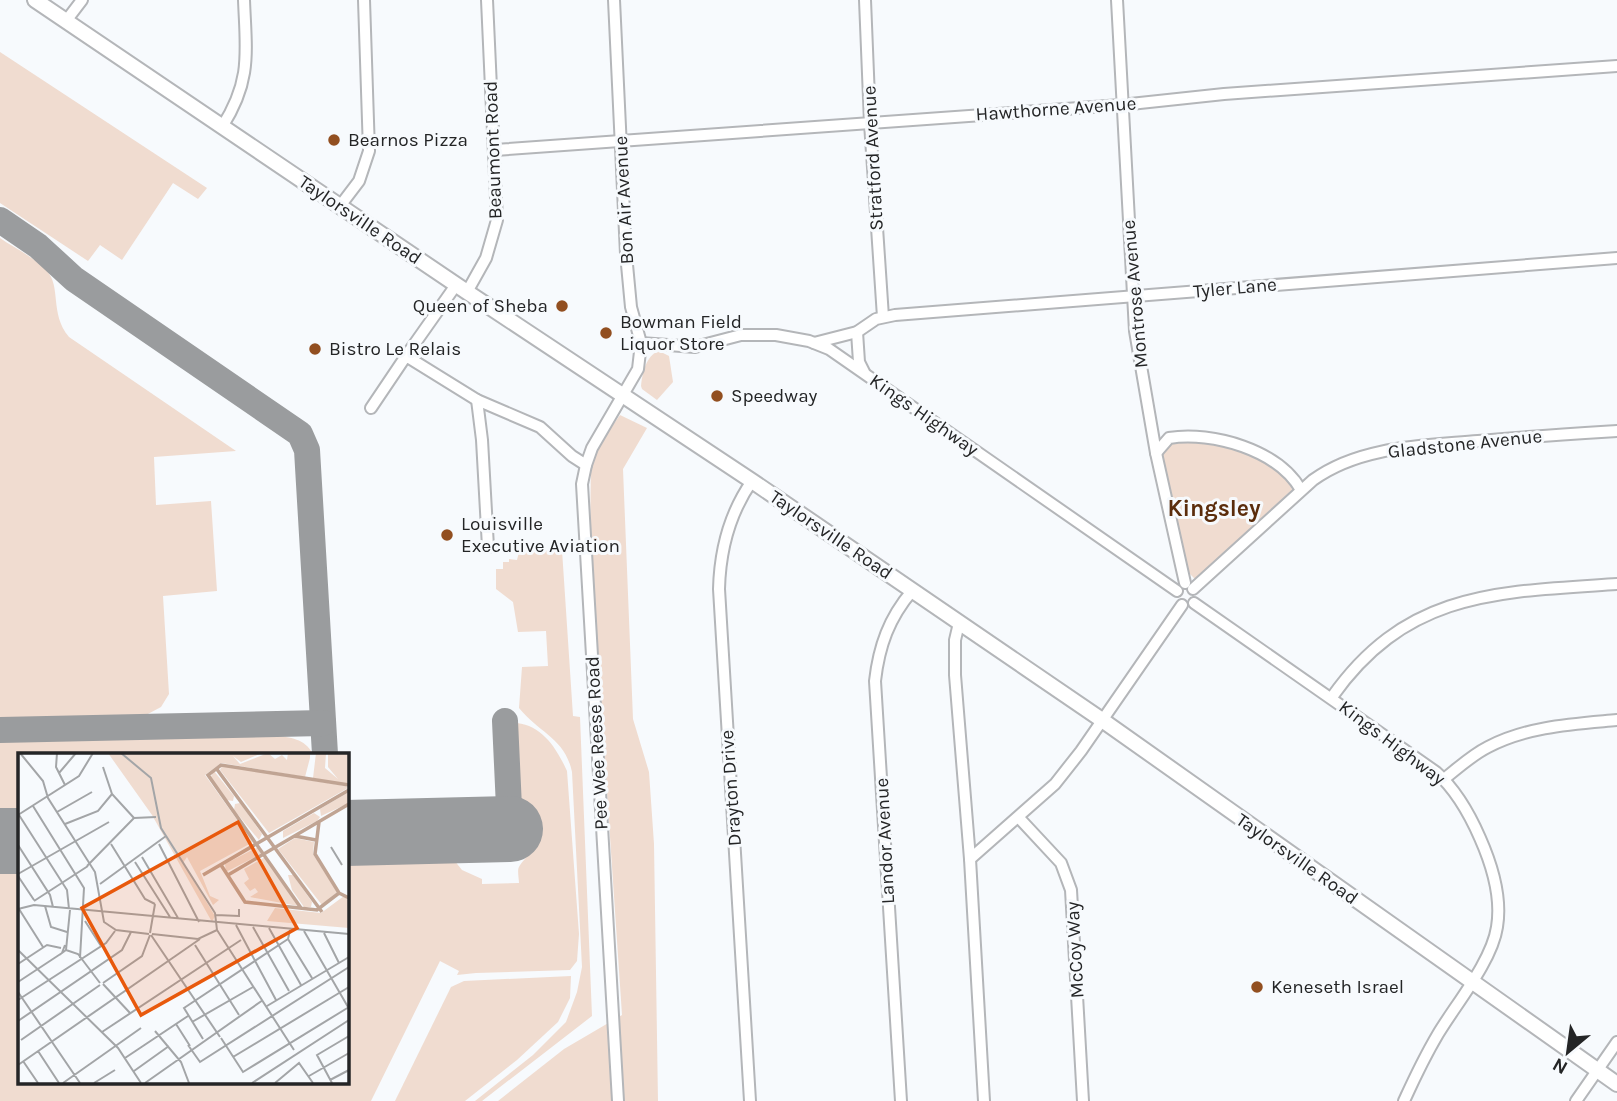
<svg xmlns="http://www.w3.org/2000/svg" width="1617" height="1101" font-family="Karla,sans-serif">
<rect width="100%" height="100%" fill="#f7fafd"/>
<g fill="#f0dcd0">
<path d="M0 52 207 188 198 199 173 183 122 260 100 245 88 261 0 203Z"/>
<path d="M0 238C14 248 34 257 46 270 62 286 49 313 69 337L236 451 154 457 156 505 211 501 217 591 163 596 169 694 161 707 146 715 0 719Z"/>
<path d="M659 351 669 356 673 382 657 400 642 389 641 386C642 374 646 355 659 351Z"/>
<path d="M620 415 647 428 623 469 633 719 649 772 654 844 658 1101H498L564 1049 622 1015 590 540 591 456Z"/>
<path d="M1175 442C1189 442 1206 440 1220 443 1240 448 1289 468 1292 490L1195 579 1188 572 1161 457 1164 451Z"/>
<path d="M562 550 573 716 580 717 592 1016 482 1101H475L533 1055 566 1022 577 992 582 967 572 772C565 738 539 733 519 708L522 667 548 666 546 631 518 632 513 602 496 589V569H503V562H509V559L517 560 519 552Z"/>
<path d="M517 723C543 726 557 749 567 771L579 934 577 961 570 970 476 973 457 975 459 971 440 961 371 1101H0V862H19V1082H346L347 853 446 850 462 870 482 879V884L519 883C519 879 517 870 519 867 521 862 527 858 529 853 539 833 532 812 517 797L515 729Z"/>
<path d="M274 735C291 738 304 738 313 754H19V827L0 828V742Z"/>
<path d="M571 976 570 998 558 1022 517 1060 465 1101H395L451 987 464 981Z"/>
</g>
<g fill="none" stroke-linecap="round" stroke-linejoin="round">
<g stroke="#9a9c9e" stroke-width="26">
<path d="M0 220 38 246 74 279 300 434 307 450 325 754"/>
<path d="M505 721 510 829"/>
<path d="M0 730 323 723"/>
</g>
<g stroke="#9a9c9e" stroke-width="66">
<path d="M346 833 510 829"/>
<path d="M0 841H19"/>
</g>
<g stroke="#b4b6b9" stroke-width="14">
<g id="minor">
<path d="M614 0 626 254 631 307 641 343 638 369 592 448 586 465 582 484 618 1101"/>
<path d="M865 0 870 123 883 317"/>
<path d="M1117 0 1135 331 1156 453 1185 583"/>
<path d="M66 21 82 0"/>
<path d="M222 127C252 80 246 52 244 0"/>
<path d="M495 150 1121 105 1224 94 1617 66"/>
<path d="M340 206 359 181 369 151 364 0"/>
<path d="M467 292 486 258 497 220 487 0"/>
<path d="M857 332 859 362 864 372"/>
<path d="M641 343 695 347 741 335H776L809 341 829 349 1177 591"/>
<path d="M814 343 857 332 876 319 895 315 1617 258"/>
<path d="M406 356 456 285"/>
<path d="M477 400 482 440 488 547"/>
<path d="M371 408 406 356 477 400 540 427 572 456 586 465"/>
<path d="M1156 453 1169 438C1213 431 1278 450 1301 490"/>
<path d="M1193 589 1313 480C1360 446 1422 446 1478 441 1524 437 1571 434 1617 431"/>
<path d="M1194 603 1436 772C1455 789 1470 815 1480 838 1492 865 1502 897 1497 927 1492 961 1456 1004 1438 1034 1425 1056 1414 1079 1404 1101"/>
<path d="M959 623 955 640V675L970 859 984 1101"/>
<path d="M1332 697C1407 591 1497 592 1617 584"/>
<path d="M1444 779C1458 768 1472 755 1488 747 1528 726 1574 724 1617 720"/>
<path d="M1019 818 1061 863 1071 890 1083 1101"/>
<path d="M970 859 1055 784 1081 751 1182 605"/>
<path d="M750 1101 719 589C720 549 729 514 752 481"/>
<path d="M901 1101 875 681C879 646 889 618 912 591"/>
<path d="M1576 1101 1617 1042"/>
</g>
</g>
<g stroke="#b4b6b9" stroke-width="18">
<path id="major" d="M35 0 467 292 752 481 1102 720 1617 1084"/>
</g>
<use href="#minor" stroke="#fff" stroke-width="10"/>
<use href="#major" stroke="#fff" stroke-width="14"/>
</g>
<g fill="#924f20" stroke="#f7fafd" stroke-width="2.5">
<circle cx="334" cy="140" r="7"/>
<circle cx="562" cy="306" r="7"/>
<circle cx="606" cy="333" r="7"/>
<circle cx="315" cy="349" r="7"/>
<circle cx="717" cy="396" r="7"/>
<circle cx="447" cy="535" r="7"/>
<circle cx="1257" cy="987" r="7"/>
</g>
<g text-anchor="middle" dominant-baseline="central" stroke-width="6" stroke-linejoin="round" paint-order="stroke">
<g font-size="19" fill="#242526" stroke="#f7fafd">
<text transform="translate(1056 109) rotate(-4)">Hawthorne Avenue</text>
<text transform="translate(493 150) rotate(-92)">Beaumont Road</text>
<text transform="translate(873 158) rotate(-93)">Stratford Avenue</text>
<text transform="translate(624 200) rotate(-93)">Bon Air Avenue</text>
<text transform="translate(360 220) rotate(34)">Taylorsville Road</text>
<text transform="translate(1235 288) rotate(-5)">Tyler Lane</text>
<text transform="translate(1135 294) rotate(-95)">Montrose Avenue</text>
<text transform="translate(924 415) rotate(35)">Kings Highway</text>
<text transform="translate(1465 444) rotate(-6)">Gladstone Avenue</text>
<text transform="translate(831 535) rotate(34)">Taylorsville Road</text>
<text transform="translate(597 743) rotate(-93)">Pee Wee Reese Road</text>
<text transform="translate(1392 743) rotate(37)">Kings Highway</text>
<text transform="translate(731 788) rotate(-94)">Drayton Drive</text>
<text transform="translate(885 841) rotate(-93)">Landor Avenue</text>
<text transform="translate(1297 859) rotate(35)">Taylorsville Road</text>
<text transform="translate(1075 950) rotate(-93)">McCoy Way</text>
</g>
<g font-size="19" fill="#242526" stroke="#f7fafd" text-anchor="start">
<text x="348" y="140">Bearnos Pizza</text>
<text x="548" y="306" text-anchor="end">Queen of Sheba</text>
<text x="620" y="322">Bowman Field<tspan x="620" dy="22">Liquor Store</tspan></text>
<text x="329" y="349">Bistro Le Relais</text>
<text x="731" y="396">Speedway</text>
<text x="461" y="524">Louisville<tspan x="461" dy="22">Executive Aviation</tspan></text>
<text x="1271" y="987">Keneseth Israel</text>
</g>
<g font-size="23" font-weight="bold" fill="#5b2d0c" stroke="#f7fafd">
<text x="1214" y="508">Kingsley</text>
</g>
</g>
<g transform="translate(18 753)">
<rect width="331" height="331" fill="#f7fafd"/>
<path d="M90 0H244L223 9 215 3 222 11 250 0 257 6 264 2 269 7 270 0H292V5L287 24 203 10 187 22 235 89 182 118 192 143 201 147 195 152 169 104 165 110 197 163 194 169 134 62ZM298 0H308L307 15 320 26 310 14V0H331V32L295 25ZM204 13 328 33 330 35 251 80 202 17ZM196 18 216 43 215 48 208 47 192 25ZM331 39V50L303 63 302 56ZM222 50 244 81 241 87 216 57 217 51ZM296 60 302 64 299 68 265 85V78ZM277 85 296 89 295 101 319 139 304 152 260 96ZM240 94 243 101 208 119 207 111ZM247 104 280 149V153L232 144 240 139 237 135 232 138 226 130 231 126 226 116ZM270 122H275L294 149 293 154H286L274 137ZM326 143 331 148V175L249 168 257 155 303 160Z" fill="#f0dcd0"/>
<path fill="none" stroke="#c0a493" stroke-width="3.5" d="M198 15 304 159M301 69 297 101 321 140 331 145M277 83 298 87M203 112 227 149 299 157 321 140M185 122 331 37M210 122 331 51M283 155 190 22 203 12 331 32"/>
<path fill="none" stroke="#a3a5a7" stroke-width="2" d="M2 0 25 28 30 45 77 119 86 169 98 177 131 181M39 0 38 14 47 32M103 0 133 25 143 75 197 160 199 177 276 297M85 14 94 41 116 65M41 20 58 0M15 53 66 135 62 205M39 59 74 39M0 62 61 23 75 0M1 62 49 137 51 156M116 65 138 64M47 71 80 58 94 41M93 91 127 146 137 151M141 91 181 169M0 92 32 142 35 154M313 94 324 112M124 104 160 165M117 109 152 164M69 113 116 65M0 121 91 69M0 123 16 147M82 131 148 83M16 148 70 113M27 153 33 174 49 179M0 156 16 152 331 181M1 156 25 194M198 162 221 163V156M67 168 83 193M218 172 258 247M235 174 271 238M251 175 283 232M272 177 270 186 294 225M286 178 330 254M132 180 137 151M306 180 321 210M134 181 180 186 199 177M133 182 202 284M47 192 44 200 48 197 52 157M177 192 221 262M0 197 100 295 123 330M48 197 60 201 82 230M0 211 29 192 43 195M0 229 44 200M85 230 124 203 132 182M85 231 112 260M0 239 62 330M0 247 88 190 97 178M249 253 331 204M0 268 104 197 113 179M174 269 235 234M158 271 172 293M137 278 163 309 171 330M84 279 223 187M203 285 225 319 331 254M185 286 166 255 270 186M3 287 82 232M170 292 182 309 331 214M20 298 41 330M215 304 331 234M107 305 170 263M5 308 20 330M0 312 182 186M116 318 151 293M291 323 331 300M312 327 331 317M45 330 123 275M76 330 97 317M127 330 245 247M234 330 331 267M257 330 281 310 295 330M314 330 299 302 331 283"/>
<path fill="#e8590c" fill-opacity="0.15" stroke="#e8590c" stroke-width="3.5" d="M220 69 279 175 123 262 64 155Z"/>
<rect width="331" height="331" fill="none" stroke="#242526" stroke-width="3.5"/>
</g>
<g transform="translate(1568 1052) rotate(209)" stroke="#f7fafd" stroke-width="5" paint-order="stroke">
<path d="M0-5L12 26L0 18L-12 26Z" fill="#242526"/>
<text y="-10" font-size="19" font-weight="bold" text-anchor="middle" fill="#242526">N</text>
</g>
</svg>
